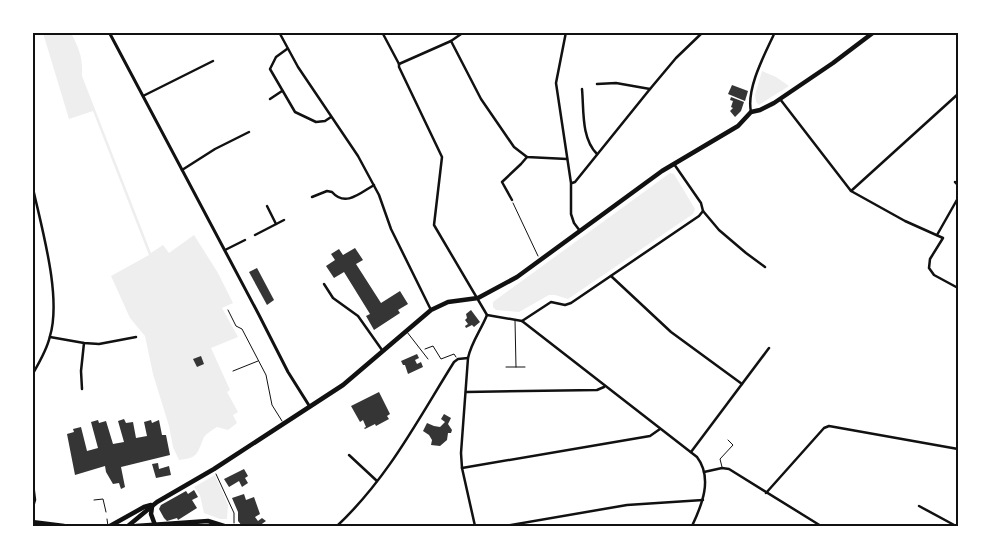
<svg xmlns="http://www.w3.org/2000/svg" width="991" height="559" font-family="'Noto Serif',serif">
<rect width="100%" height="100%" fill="#fff"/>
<g fill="#eee">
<path d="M43 33H71C79 48 83 58 82 76L151 253 163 245 169 253 194 235 218 273 233 303 222 308 238 337 211 348 230 390 227 392 238 412 233 415 237 423 228 430 217 427C212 430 207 433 204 437 197 453 199 458 179 460L173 447 169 426 153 374 145 336 130 318 111 276 149 255 93 111 69 119Z"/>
<path d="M762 71 776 77 789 86 759 105 756 102 755 95Z"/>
<path d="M670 173 674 174 695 209 693 214 568 299 555 295H549L519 312 496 310 493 307V302Z"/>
<path d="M215 475 228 505 227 519H220L204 513 200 495 194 487Z"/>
</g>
<g fill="#353535">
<path d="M732 85 748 91 745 101 728 94Z"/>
<path d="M731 97 744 102 741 111 735 117 730 111 733 108 731 107 733 101 730 100Z"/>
<path d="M355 248 363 260 356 264 381 303 400 291 408 304 398 310 400 313 374 330 366 316 370 314 344 272 334 278 326 266 335 260 331 254 339 249 343 255Z"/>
<path d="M257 268 274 300 267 305 249 272Z"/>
<path d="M471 310 480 322 474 327 472 325 466 328 465 326 468 324 465 320 467 318 466 314Z"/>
<path d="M417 354 419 358 415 360 417 364 421 362 423 367 408 374 405 365H403L401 361Z"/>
<path d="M201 356 204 364 197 367 193 359Z"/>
<path d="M379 392 390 414 387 416 389 419 376 426 375 424 365 429 364 428 366 427 363 420 360 422 351 406Z"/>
<path d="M444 414 451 418 448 424 452 430 451 433H448L447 440 440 446 431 445 432 440 429 435 423 431 427 423 434 426 440 427 445 422 441 419Z"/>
<path d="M124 419 126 423 133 422 136 438 147 436 144 422 151 420 152 423 159 420 162 435H166L170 455 121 467 125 487 121 489 119 483 113 484 106 472 105 466 75 475 67 434 74 432 73 429 81 427 87 451 98 448 91 422 98 420 99 423 106 421 113 444 124 442 118 421Z"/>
<path d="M158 463 159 469 169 466 171 475 156 478 152 464Z"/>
<path d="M244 469 248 476 245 478 248 483 242 487 239 481 229 487 224 479Z"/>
<path d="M194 490 198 497 192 500 197 508 178 520 177 518 167 521 164 518 159 509 161 505 186 491 188 494Z"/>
<path d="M244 494 246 500 254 497 260 514 255 517 258 521 262 518 266 521 259 526H242L238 521V512L232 498Z"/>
</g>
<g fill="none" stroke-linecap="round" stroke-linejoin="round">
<g stroke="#111" stroke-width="1">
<path d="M513 203 538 256"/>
<path d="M425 349 433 346 441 359 454 354 456 357"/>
<path d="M216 474 234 513V523"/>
</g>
<g stroke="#111" stroke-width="1">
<path d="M228 310 236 326 242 329 266 375 272 405 282 421"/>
<path d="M515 320 516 367"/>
<path d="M407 332 428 359"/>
<path d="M506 367H525"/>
<path d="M233 371 258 361"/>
<path d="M722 467 720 459 733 445 728 440"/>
<path d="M94 500 103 499 106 512"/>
<path d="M107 519 108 526"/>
</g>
<g stroke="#111" stroke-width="2.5">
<path d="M279 32 298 67 358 156 379 195 391 229 431 310"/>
<path d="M382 32 399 64V67L442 157 434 225 487 315 522 321 697 457C713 478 702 505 692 526"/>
<path d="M566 32 556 83 571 183V214L574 223 580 231"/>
<path d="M451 41 464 32"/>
<path d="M287 49 276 57 270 69 295 112 316 122 325 121 331 117"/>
<path d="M399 64 451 41 481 99 514 147 527 157 567 159"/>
<path d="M597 84 616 83 650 89"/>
<path d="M582 89C584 110 581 138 597 154"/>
<path d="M143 96 213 61"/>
<path d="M270 99 282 91"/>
<path d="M780 99 851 191 905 221 943 238 930 259 929 268 934 275 958 288"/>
<path d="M751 112C746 88 765 54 775 32"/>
<path d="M674 164 701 203 703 211 719 230 746 253 765 267"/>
<path d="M182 170 215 149 249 132"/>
<path d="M955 182 958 185"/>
<path d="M572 183 575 182 650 89 676 58 703 32"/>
<path d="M32 184C41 226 62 296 50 336 47 350 39 363 32 375"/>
<path d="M851 191 958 94"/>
<path d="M312 197 327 191 332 192C345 207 359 194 374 185"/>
<path d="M512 200 502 182 521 164 527 157"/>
<path d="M267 206 276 224"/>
<path d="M255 235 284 220"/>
<path d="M937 235 958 198"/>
<path d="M225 250 245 240"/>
<path d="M611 276 671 332 742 384"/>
<path d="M324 284 333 298 358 316 382 350"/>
<path d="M522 321 551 302 565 305 571 303 699 216 703 211"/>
<path d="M50 337 84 343 99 344 136 337"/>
<path d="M82 389 81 371 84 343"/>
<path d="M466 392 597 390 604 387"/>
<path d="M691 452 769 348"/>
<path d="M349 455 377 481"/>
<path d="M462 468 650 436 660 429"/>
<path d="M704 472 722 468 729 469 821 526"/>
<path d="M32 476 35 500 32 510"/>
<path d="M766 493 824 428 829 426 958 449"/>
<path d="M919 506 956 526"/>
<path d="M337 526C388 478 417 421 454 362L458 359 468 358"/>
<path d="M475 526 462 468 461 453 468 358C471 343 481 330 487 315"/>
<path d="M505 526 627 505 703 500"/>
</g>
<path stroke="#111" stroke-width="3" d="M109 32 259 315 288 372 310 407"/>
<g stroke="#111" stroke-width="4.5">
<path d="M152 507 151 514 155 525"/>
<path d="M32 522 64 526"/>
<path d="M110 526 144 507 151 505"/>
<path d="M128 526 157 502 214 469 343 385 431 310 448 302 478 298 517 277 662 171 738 126 751 112 760 110 774 103 833 63 874 32"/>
<path d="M136 526 208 521 224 526"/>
</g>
</g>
<rect width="991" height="559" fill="none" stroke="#ffffff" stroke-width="68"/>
<rect x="34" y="34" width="923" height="491" fill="none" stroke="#111" stroke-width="2"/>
</svg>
